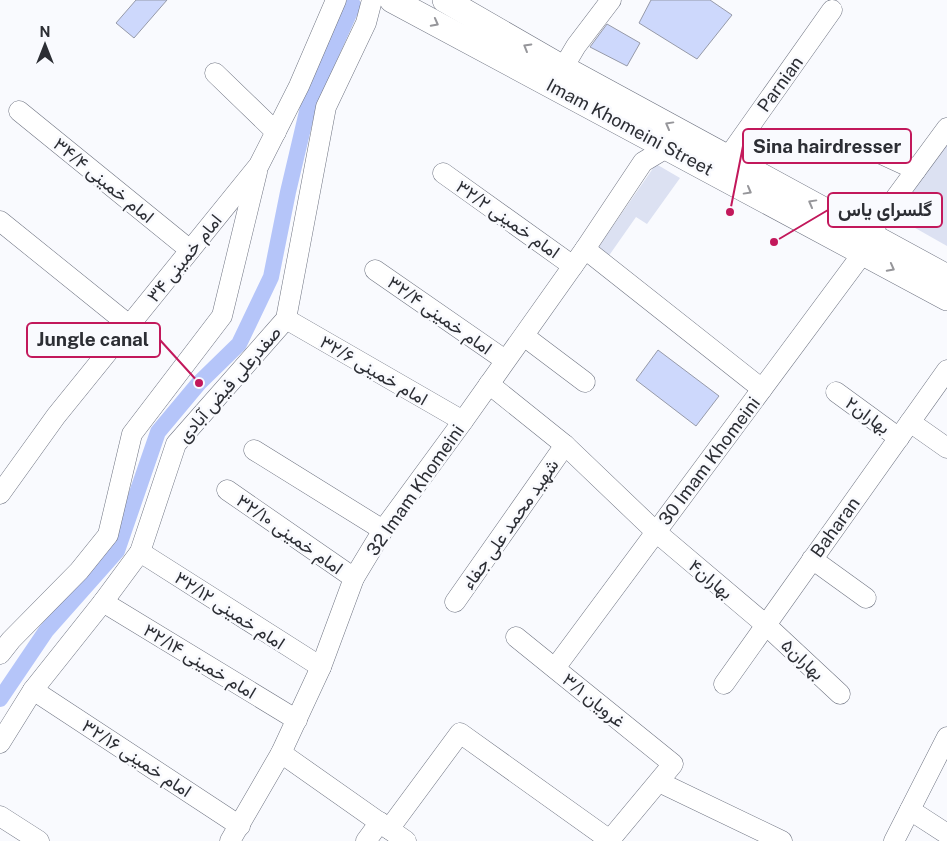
<svg xmlns="http://www.w3.org/2000/svg" width="947" height="841" font-family="'Public Sans',Vazirmatn,sans-serif">
<rect width="100%" height="100%" fill="#f9fafe"/>
<g fill="#dce1f2">
<path d="M947 141V246L894 216Z"/>
<path d="M656 164 680 178 647 224 636 217 608 257 597 249Z"/>
</g>
<g fill="none" stroke-linecap="round" stroke-linejoin="round">
<path stroke="#b5c5f9" stroke-width="16" d="M0 699 46 631 117 551 158 432 199 383 239 344 271 277 288 192 309 103 353 5"/>
</g>
<g fill="#cdd8fc" stroke="#969aa9">
<path d="M136 0H167L134 38 116 23Z"/>
<path d="M651 0H710L732 15 697 59 639 23Z"/>
<path d="M607 24 640 43 627 66 590 47Z"/>
<path d="M658 350 719 396 696 426 636 380Z"/>
</g>
<g fill="none" stroke-linecap="round" stroke-linejoin="round">
<g stroke="#6f7482" stroke-width="21">
<g id="minor">
<path d="M563 68 576 46 611 0"/>
<path d="M215 73 276 132"/>
<path d="M19 111 190 250"/>
<path d="M879 153 916 170"/>
<path d="M728 157 832 10"/>
<path d="M443 173 573 266"/>
<path d="M0 221 129 325"/>
<path d="M869 234 947 128"/>
<path d="M585 249 762 389"/>
<path d="M375 270 505 360"/>
<path d="M286 319 463 421"/>
<path d="M524 336 585 382"/>
<path d="M489 384 565 445 656 532 766 625 840 694"/>
<path d="M836 392 899 438"/>
<path d="M910 422 947 448"/>
<path d="M254 450 383 530"/>
<path d="M227 490 354 578"/>
<path d="M0 494 56 416 259 165 299 86 336 0"/>
<path d="M140 552 321 667"/>
<path d="M812 559 866 598"/>
<path d="M103 602 297 720"/>
<path d="M455 602 565 445"/>
<path d="M516 637 673 764 609 841"/>
<path d="M0 654 11 640 79 571 108 535 132 434 222 316 257 172"/>
<path d="M555 668 863 253"/>
<path d="M724 684 947 370"/>
<path d="M33 690 240 826"/>
<path d="M0 743 33 690 103 602 140 552 176 444 286 319 326 107 366 23 372 0"/>
<path d="M281 753 406 841"/>
<path d="M659 782 782 841"/>
<path d="M910 810 947 834"/>
<path d="M0 816 39 841"/>
<path d="M389 829 460 733 611 841"/>
<path d="M230 841 281 753 321 667 354 578 383 530 463 421 585 249 643 162 668 147"/>
<path d="M366 841 380 822"/>
<path d="M894 841 947 737"/>
</g>
</g>
<g stroke="#6f7482" stroke-width="26">
<g id="major">
<path d="M392 0 947 298"/>
<path d="M445 0 563 68 947 277"/>
</g>
</g>
<use href="#minor" stroke="#fff" stroke-width="20"/>
<use href="#major" stroke="#fff" stroke-width="25"/>
</g>
<defs><path id="oneway-chevron" d="M-2-3.5L2.5 0L-2 3.5" fill="none" stroke-width="1.6" stroke-linecap="round" stroke-linejoin="round" transform="scale(1.25)"/></defs>
<g stroke="#96969a">
<use href="#oneway-chevron" transform="translate(435 23) rotate(28)"/>
<use href="#oneway-chevron" transform="translate(527 47) rotate(-150)"/>
<use href="#oneway-chevron" transform="translate(669 125) rotate(-151)"/>
<use href="#oneway-chevron" transform="translate(748 191) rotate(29)"/>
<use href="#oneway-chevron" transform="translate(812 203) rotate(-151)"/>
<use href="#oneway-chevron" transform="translate(891 268) rotate(28)"/>
</g>
<g text-anchor="middle" dominant-baseline="central" stroke-width="5" stroke-linejoin="round" paint-order="stroke">
<g font-size="18" fill="#2c2e34" stroke="#f9fafe">
<text transform="translate(780 84) rotate(-54)">Parnian</text>
<text transform="translate(630 127) rotate(28)">Imam Khomeini Street</text>
<text transform="translate(104 180) rotate(39)">امام خمینی ۳۴/۴</text>
<text transform="translate(508 219) rotate(35)">امام خمینی ۳۲/۲</text>
<text transform="translate(184 258) rotate(-51)">امام خمینی ۳۴</text>
<text transform="translate(440 315) rotate(35)">امام خمینی ۳۲/۴</text>
<text transform="translate(374 370) rotate(30)">امام خمینی ۳۲/۶</text>
<text transform="translate(229 384) rotate(-49)">صفدرعلی فیض آبادی</text>
<text transform="translate(868 415) rotate(36)">بهاران۲</text>
<text transform="translate(709 461) rotate(-53)">30 Imam Khomeini</text>
<text transform="translate(415 490) rotate(-55)">32 Imam Khomeini</text>
<text transform="translate(510 524) rotate(-55)">شهید محمد علی جفاء</text>
<text transform="translate(835 527) rotate(-54)">Baharan</text>
<text transform="translate(290 534) rotate(35)">امام خمینی ۳۲/۱۰</text>
<text transform="translate(711 579) rotate(40)">بهاران۴</text>
<text transform="translate(230 610) rotate(33)">امام خمینی ۳۲/۱۲</text>
<text transform="translate(803 659) rotate(43)">بهاران۵</text>
<text transform="translate(200 661) rotate(31)">امام خمینی ۳۲/۱۴</text>
<text transform="translate(594 700) rotate(39)">غرویان ۳/۱</text>
<text transform="translate(137 758) rotate(33)">امام خمینی ۳۲/۱۶</text>
</g>
</g>
<path fill="none" stroke="#c2185b" stroke-width="2" d="M730 212L743 146M774 242L828 210M199 383L160 340"/>
<g fill="#c2185b" stroke="#f9fafe" stroke-width="2">
<circle cx="730" cy="212" r="5"/>
<circle cx="774" cy="242" r="5"/>
<circle cx="199" cy="383" r="5"/>
</g>
<g fill="#f9fafe" stroke="#c2185b" stroke-width="2">
<rect x="743" y="129" width="168" height="34" rx="5"/>
<rect x="828" y="193" width="114" height="34" rx="5"/>
<rect x="27" y="323" width="133" height="34" rx="5"/>
</g>
<g font-size="19" text-anchor="middle" font-weight="bold" fill="#2c2e34">
<text x="827" y="153">Sina hairdresser</text>
<text x="885" y="216">گلسرای یاس</text>
<text x="93" y="346">Jungle canal</text>
</g>
<g transform="translate(45 45)" stroke="#f9fafe" stroke-width="4" paint-order="stroke">
<path d="M0-4L9 19L0 12L-9 19Z" fill="#2c2e34"/>
<text y="-8" font-size="14" font-weight="bold" text-anchor="middle" fill="#2c2e34">N</text>
</g>
</svg>
